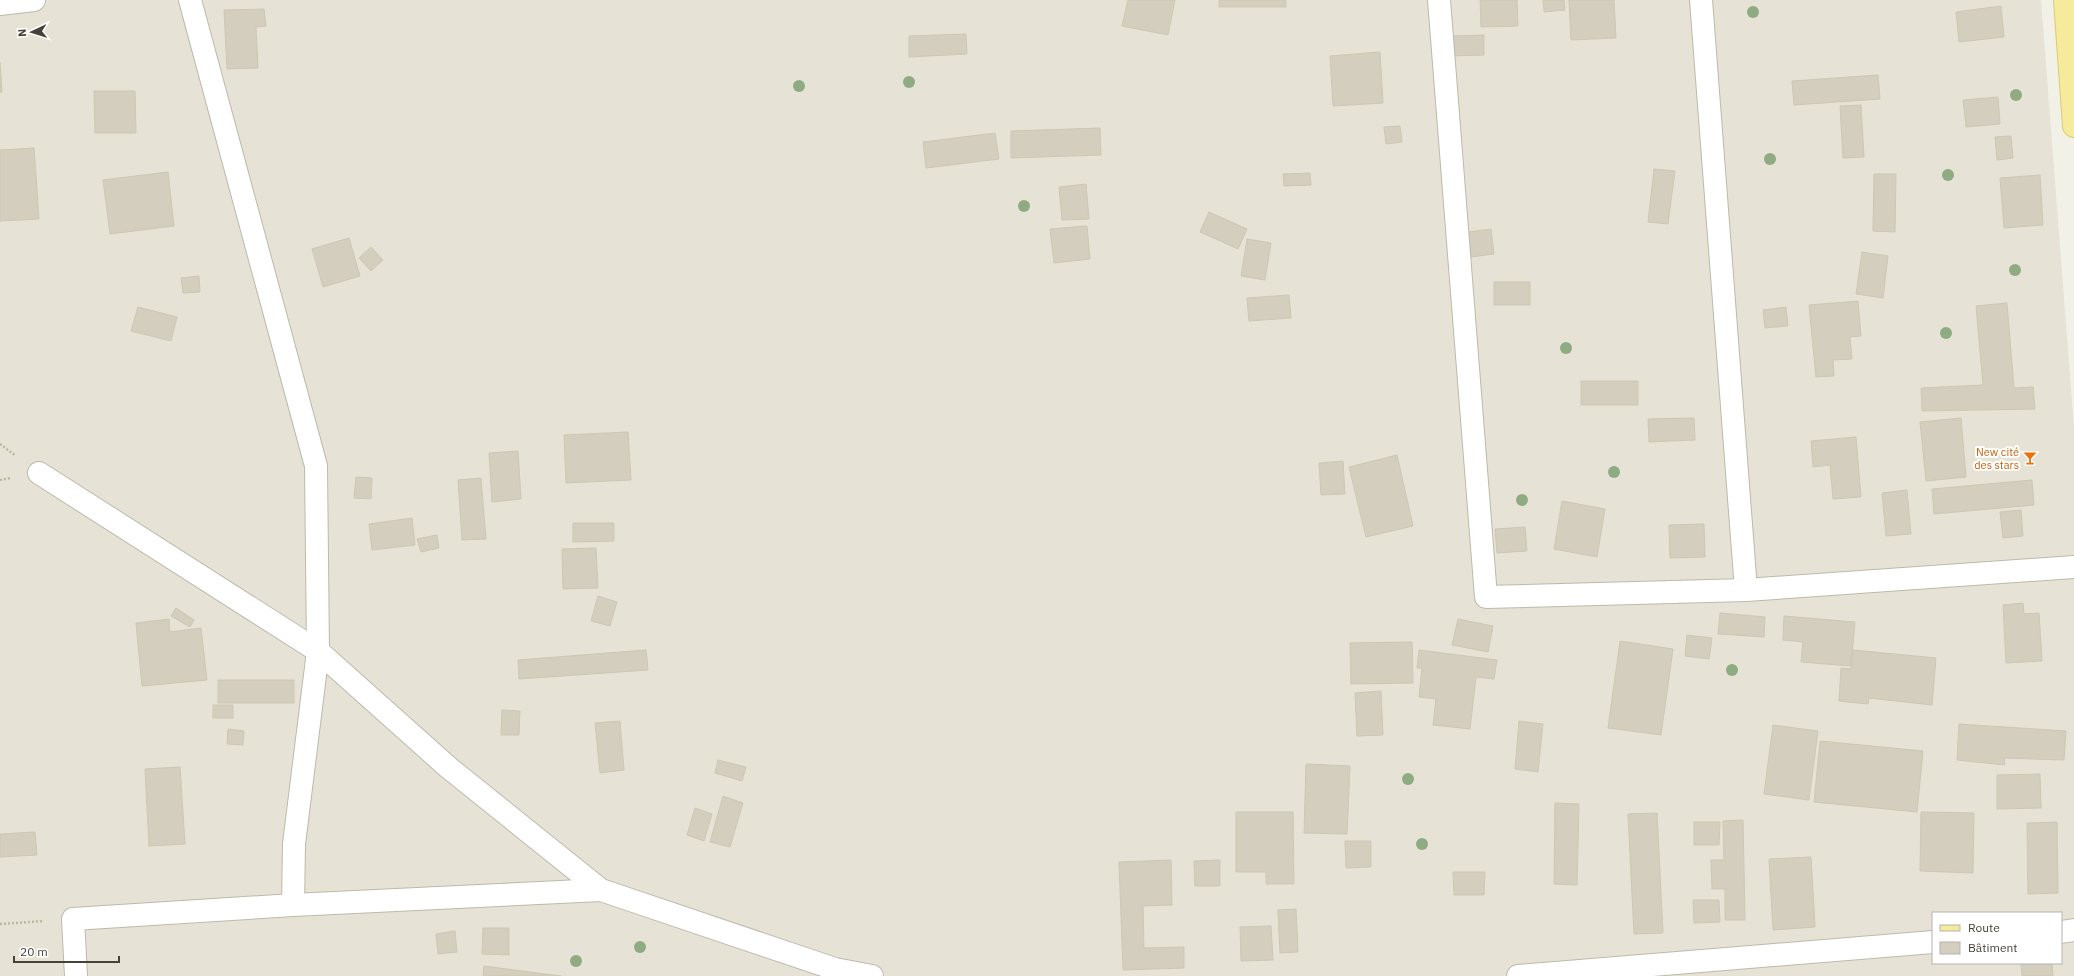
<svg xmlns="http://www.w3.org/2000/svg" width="2074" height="976" font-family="'IBM Plex Sans',sans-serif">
<rect width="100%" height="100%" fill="#f2f1e7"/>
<path fill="#e6e3d6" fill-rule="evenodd" d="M0 0H2041L2074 428V976H0ZM1933 913H2061V963H1933Z"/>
<g fill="#d3cebe" stroke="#cdc7b2">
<path d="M1128 0H1175L1168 35 1122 26Z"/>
<rect x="1219" y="0" width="67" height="7"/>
<path d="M1480 0H1517L1518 26 1481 27Z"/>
<path d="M1543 0H1564L1565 10 1544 12Z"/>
<path d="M1569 0H1614L1616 38 1571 40Z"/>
<path d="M2001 6 2004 37 1959 42 1956 12Z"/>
<path d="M264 9 266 26 256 27 258 68 227 69 224 10Z"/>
<path d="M966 34 967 54 909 57V36Z"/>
<path d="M1484 35V55L1451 56V36Z"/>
<path d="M1380 52 1383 103 1333 106 1330 56Z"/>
<path d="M0 62 2 92H0Z"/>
<path d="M1878 75 1880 99 1794 105 1792 81Z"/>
<path d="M94 91H135L136 133H95Z"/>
<path d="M1998 97 2000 124 1966 127 1963 100Z"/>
<path d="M1861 105 1864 157 1843 158 1840 106Z"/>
<path d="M1400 126 1402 142 1386 144 1384 127Z"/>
<path d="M1100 128 1101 155 1011 158V131Z"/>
<path d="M995 133 999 159 926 168 923 142Z"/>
<path d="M2011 136 2013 158 1997 160 1995 137Z"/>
<path d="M34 148 39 219 0 221V150Z"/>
<path d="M1654 169 1675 171 1668 224 1648 222Z"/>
<path d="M168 172 174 226 110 234 103 180Z"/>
<path d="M1310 173 1311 185 1284 186 1283 174Z"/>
<path d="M1874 174H1896L1895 232 1873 231Z"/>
<path d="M2040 175 2043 225 2004 228 2000 178Z"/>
<path d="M1086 184 1089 219 1062 220 1059 187Z"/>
<path d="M1209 212 1247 229 1238 249 1200 232Z"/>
<path d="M1087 226 1090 259 1054 263 1050 229Z"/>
<path d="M1491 229 1494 254 1471 257 1468 232Z"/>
<path d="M349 238 360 276 323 287 312 249Z"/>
<path d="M1247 239 1271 243 1265 280 1241 276Z"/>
<path d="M371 247 383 260 371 271 359 258Z"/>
<path d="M1862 252 1888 256 1883 298 1856 294Z"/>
<path d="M199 276 200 292 183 293 181 278Z"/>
<rect x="1494" y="282" width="36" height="23"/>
<path d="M1289 295 1291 318 1249 321 1247 298Z"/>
<path d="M1858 301 1861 336 1850 337 1852 359 1833 360 1834 376 1816 377 1809 305Z"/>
<path d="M2007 303 2014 388 2033 387 2035 409 1922 411 1921 388 1983 385 1976 306Z"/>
<path d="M138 307 177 317 171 341 131 331Z"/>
<path d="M1786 307 1788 326 1765 328 1763 310Z"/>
<rect x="1581" y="381" width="57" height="24"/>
<path d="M1694 418 1695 440 1649 442 1648 419Z"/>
<path d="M1961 418 1966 477 1926 481 1920 422Z"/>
<path d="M628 432 631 480 566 483 564 435Z"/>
<path d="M1856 437 1861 497 1833 499 1830 465 1813 467 1811 441Z"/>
<path d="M518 451 521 499 492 502 489 453Z"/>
<path d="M1397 455 1413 526 1366 537 1349 467Z"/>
<path d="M1343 461 1345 494 1321 495 1319 463Z"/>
<path d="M356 477 372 478 371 499 354 498Z"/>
<path d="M481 478 486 539 462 540 458 480Z"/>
<path d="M2032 480 2034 505 1934 514 1932 489Z"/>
<path d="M1907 490 1911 534 1886 536 1882 493Z"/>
<path d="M1562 501 1605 509 1597 557 1554 549Z"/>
<path d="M2021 510 2023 536 2003 538 2000 512Z"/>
<path d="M412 518 415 545 372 550 369 524Z"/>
<path d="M573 523H614V541L573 542Z"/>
<path d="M1704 524 1705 557 1670 558 1669 525Z"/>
<path d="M1525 527 1527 551 1497 553 1495 529Z"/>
<path d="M437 535 439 548 421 552 417 539Z"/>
<path d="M596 548 598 588 563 589 562 549Z"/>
<path d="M598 596 617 602 610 626 591 621Z"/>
<path d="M2023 603 2024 614 2039 613 2042 661 2006 663 2003 605Z"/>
<path d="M176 608 194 620 190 627 171 616Z"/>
<path d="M1720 613 1765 617 1764 637 1718 634Z"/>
<path d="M1784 616 1855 622 1851 666 1801 662 1803 642 1783 640Z"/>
<path d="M169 619 170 632 201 628 207 680 142 686 136 623Z"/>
<path d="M1458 619 1493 626 1488 652 1452 645Z"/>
<path d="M1687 635 1712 638 1709 659 1685 656Z"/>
<path d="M1620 641 1673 649 1661 735 1608 728Z"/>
<path d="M1412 642 1413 683 1351 684 1350 643Z"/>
<path d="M646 650 648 670 519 679 518 660Z"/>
<path d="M1419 650 1497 660 1494 679 1476 677 1470 729 1433 725 1436 699 1419 697 1422 668H1417Z"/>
<path d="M1853 650 1936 658 1932 705 1869 698 1868 704 1839 701 1841 668 1851 669Z"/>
<rect x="218" y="680" width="76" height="23"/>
<path d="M1381 691 1383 735 1357 736 1355 693Z"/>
<rect x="213" y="705" width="20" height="13"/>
<path d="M502 710 520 711 519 735H501Z"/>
<path d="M620 721 624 770 600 773 595 723Z"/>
<path d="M1519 721 1543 724 1538 772 1515 769Z"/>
<path d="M1959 724 2066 731 2064 760 2004 758 2005 765 1957 760Z"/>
<path d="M1773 725 1818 731 1809 800 1764 794Z"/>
<path d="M228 729 244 731 243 745 227 744Z"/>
<path d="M1820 741 1923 751 1917 812 1814 802Z"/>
<path d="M718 760 746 767 742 781 715 773Z"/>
<path d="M1306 764 1350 766 1347 834 1304 833Z"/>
<path d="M180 767 185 844 149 846 145 769Z"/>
<path d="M2040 774 2041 808 1997 809V775Z"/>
<path d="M723 796 743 803 730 847 710 842Z"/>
<path d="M1555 803 1579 804 1577 885 1554 884Z"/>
<path d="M695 808 712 814 704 841 687 835Z"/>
<path d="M1236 812H1293L1294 884H1266V872H1236Z"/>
<path d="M1921 812 1974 813 1973 873 1920 871Z"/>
<path d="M1657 813 1663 933 1634 934 1628 814Z"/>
<path d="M1743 820 1745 920H1725V889H1712L1711 860H1724L1723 821Z"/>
<path d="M1694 822H1720L1719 845H1694Z"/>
<path d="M2057 822 2058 893 2028 894 2027 823Z"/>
<path d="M35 832 37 855 0 857V834Z"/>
<path d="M1345 841H1371V867L1346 868Z"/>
<path d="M1811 857 1815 927 1773 930 1769 859Z"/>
<path d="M1171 860 1172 905 1143 906 1144 948 1184 947V968L1123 970 1119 862Z"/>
<path d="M1220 860V886H1195L1194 861Z"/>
<path d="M1453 872H1485L1484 895H1454Z"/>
<path d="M1693 900H1719L1720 922 1694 923Z"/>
<path d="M1296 909 1298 952 1280 953 1278 910Z"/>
<path d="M1271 926 1273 960 1241 961 1240 927Z"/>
<path d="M483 928H509V955L482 954Z"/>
<path d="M455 931 457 952 438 954 436 934Z"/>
<path d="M2052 963 2053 976H2022L2021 964Z"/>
<path d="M484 966 561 976H483Z"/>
</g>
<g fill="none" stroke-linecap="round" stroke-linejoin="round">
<g stroke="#bdbaab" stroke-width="24">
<g id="street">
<path d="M190 0 316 466 318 651 294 844 293 905"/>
<path d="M1439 0 1486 597 1746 590 2074 567"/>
<path d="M1701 0 1746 590"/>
<path d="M0 4 34 0"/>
<path d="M39 473 318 651 449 768 601 890 835 969 872 976"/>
<path d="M2061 932 2074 930"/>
<path d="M76 976 73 919 293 905 601 890"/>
<path d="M1518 976 1933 942"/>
</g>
</g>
<g stroke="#d9cb6e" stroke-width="24">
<path id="primary" d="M2065 0 2074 126"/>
</g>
<g stroke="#bdb79d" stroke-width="2.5" stroke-dasharray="2 2" stroke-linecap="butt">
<path d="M0 444 16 456"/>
<path d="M0 480 11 478"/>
<path d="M0 924 44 921"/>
</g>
<use href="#street" stroke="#fff" stroke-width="22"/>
<use href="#primary" stroke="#f6eb9d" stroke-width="22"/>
</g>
<g fill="#8eab82">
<circle cx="1753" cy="12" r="6"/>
<circle cx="909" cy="82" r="6"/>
<circle cx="799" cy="86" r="6"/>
<circle cx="2016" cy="95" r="6"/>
<circle cx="1770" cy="159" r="6"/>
<circle cx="1948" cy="175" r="6"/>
<circle cx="1024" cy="206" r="6"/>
<circle cx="2015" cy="270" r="6"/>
<circle cx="1946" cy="333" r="6"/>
<circle cx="1566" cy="348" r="6"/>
<circle cx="1614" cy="472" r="6"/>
<circle cx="1522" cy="500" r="6"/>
<circle cx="1732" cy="670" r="6"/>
<circle cx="1408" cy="779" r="6"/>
<circle cx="1422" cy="844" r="6"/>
<circle cx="640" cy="947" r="6"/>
<circle cx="576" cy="961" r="6"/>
</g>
<defs>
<g id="bar-bare" transform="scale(1.08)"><path d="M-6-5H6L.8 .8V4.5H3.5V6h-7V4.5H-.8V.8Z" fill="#e8710a" stroke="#fff" stroke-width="2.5" paint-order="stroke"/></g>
</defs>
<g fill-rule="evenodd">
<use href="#bar-bare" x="2030" y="458"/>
</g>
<g text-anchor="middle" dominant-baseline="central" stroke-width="4" stroke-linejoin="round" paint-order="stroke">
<g font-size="11" fill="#c56008" stroke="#fff" text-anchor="end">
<text x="2019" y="452">New cité<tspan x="2019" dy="13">des stars</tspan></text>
</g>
</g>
<rect x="1932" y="912" width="130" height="52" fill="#ffffff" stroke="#b5b3af"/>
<rect x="1940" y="925" width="20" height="6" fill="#f6eb9d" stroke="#b5b3af"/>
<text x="1968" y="932" font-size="12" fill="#454237">Route</text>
<rect x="1940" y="942" width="20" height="12" fill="#d3cebe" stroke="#b5b3af"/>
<text x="1968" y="952" font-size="12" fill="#454237">Bâtiment</text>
<g transform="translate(32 32) rotate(266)" stroke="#ffffff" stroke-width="3" paint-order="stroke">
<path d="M0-3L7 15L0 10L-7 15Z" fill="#454237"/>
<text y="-6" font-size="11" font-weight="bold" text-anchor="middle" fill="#454237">N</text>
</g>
<path d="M14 956v6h105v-6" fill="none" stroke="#454237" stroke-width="2"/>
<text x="20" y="956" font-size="12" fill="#454237" stroke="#ffffff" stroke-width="3" paint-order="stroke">20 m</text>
</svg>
